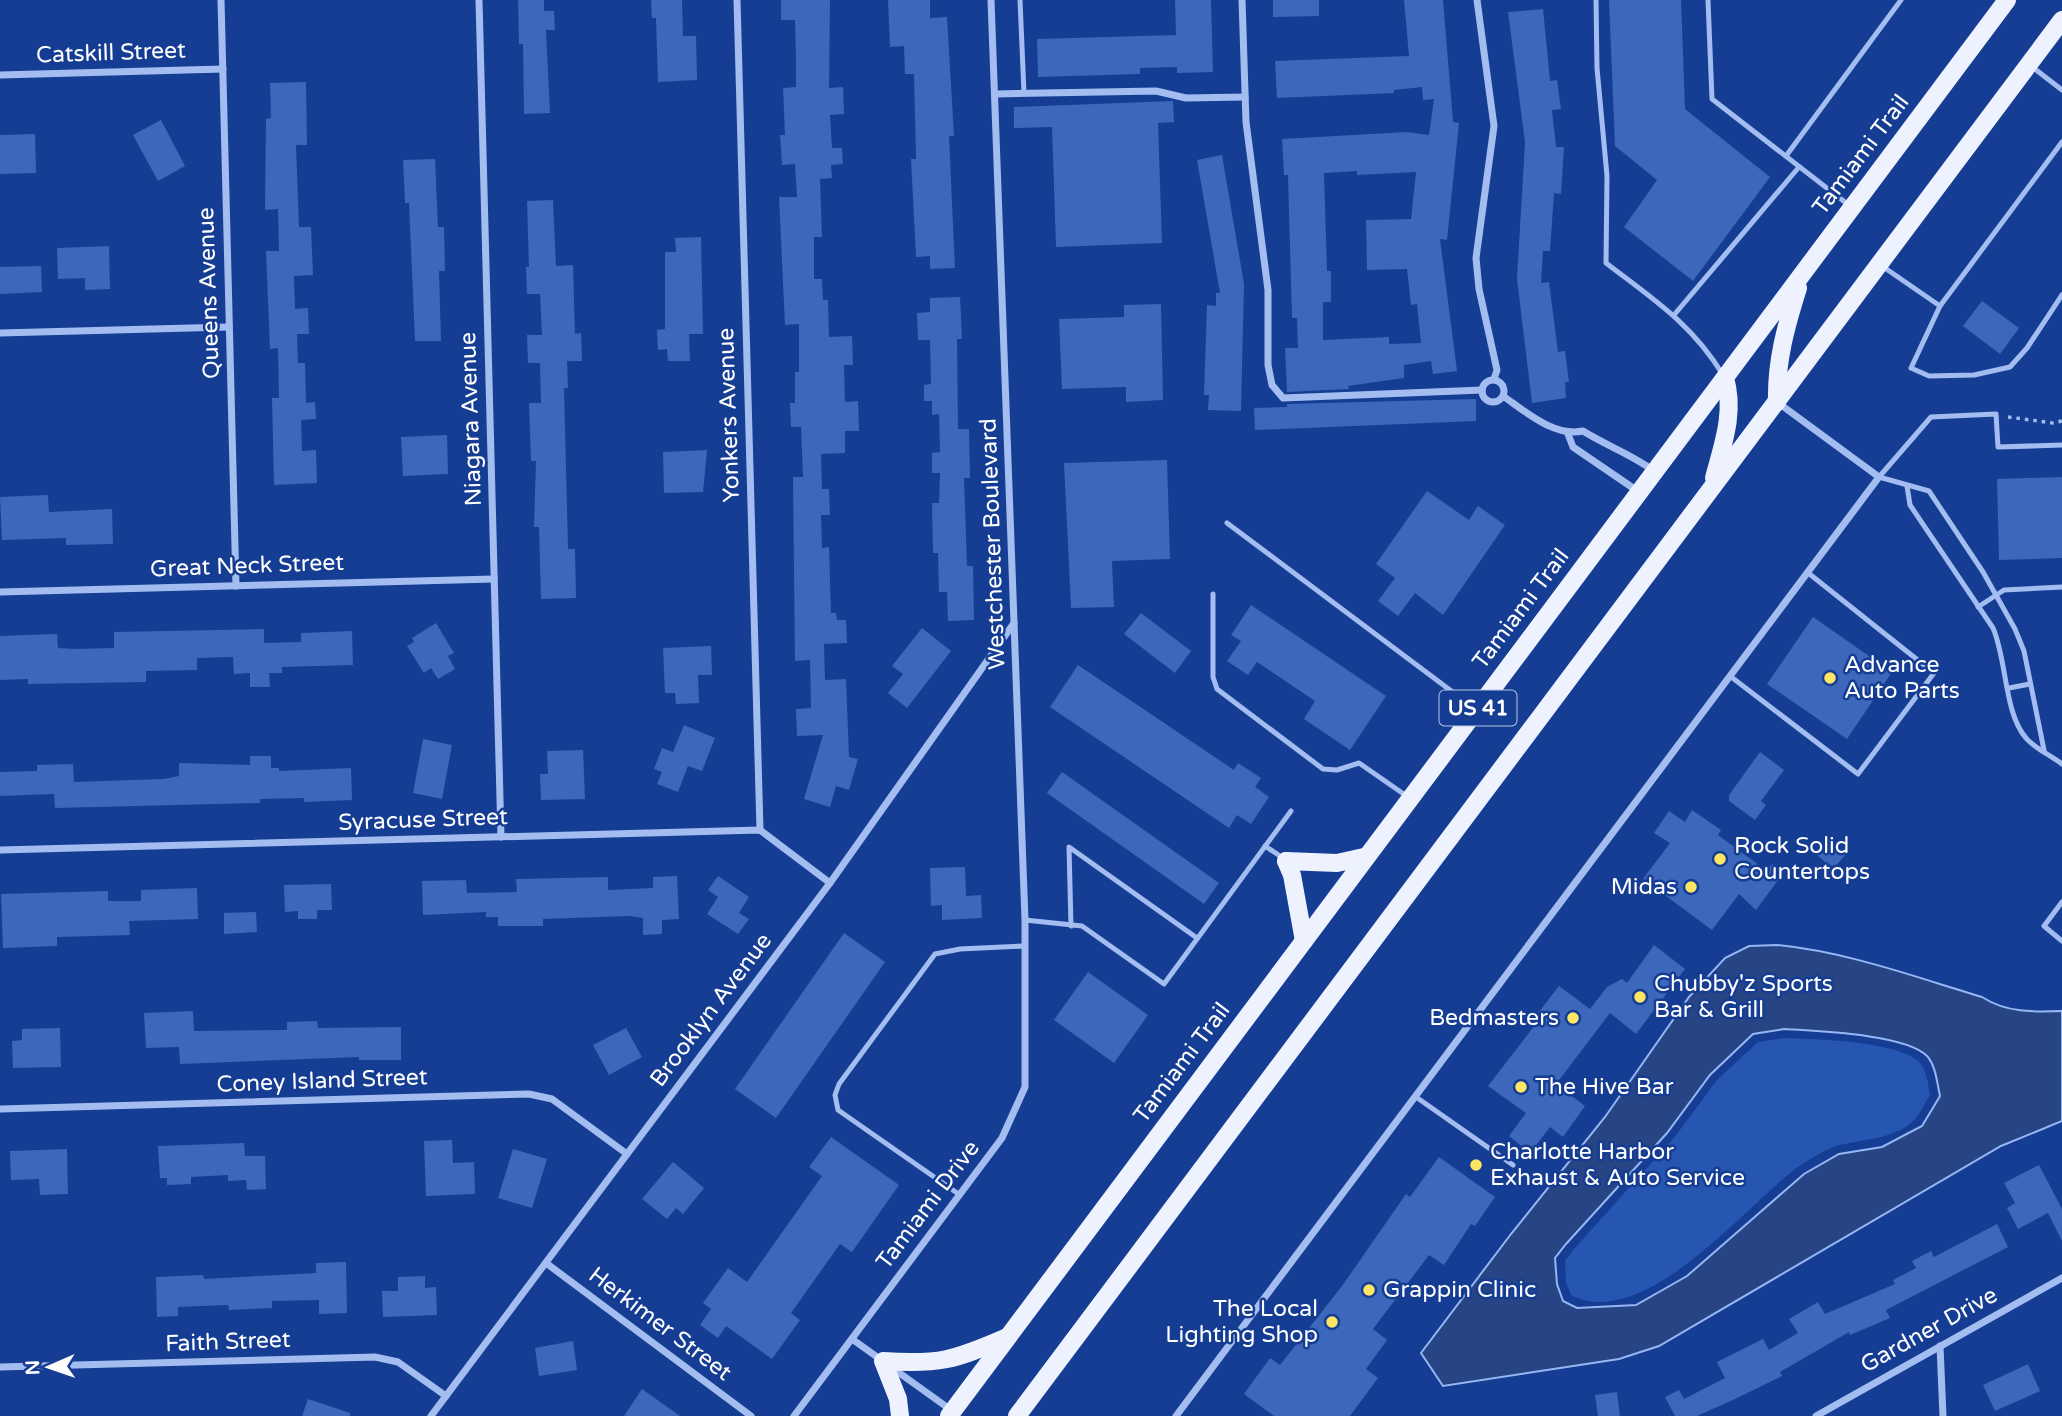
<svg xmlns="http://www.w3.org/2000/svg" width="2062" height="1416" font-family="'Varela Round',sans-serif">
<rect width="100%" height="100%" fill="#153d93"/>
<path fill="#2756b2" d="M1784 1038C1817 1039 1892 1041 1917 1060 1927 1068 1928 1084 1930 1095 1925 1102 1921 1112 1916 1118 1897 1140 1861 1139 1836 1146 1824 1150 1809 1160 1798 1167 1746 1205 1644 1333 1571 1295L1566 1283 1565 1261 1574 1249 1674 1138 1717 1080 1758 1042Z"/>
<path fill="#274485" stroke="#96b6f4" stroke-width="2" fill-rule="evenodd" d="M1777 945C1848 952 1915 977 1982 997 2007 1013 2033 1012 2062 1011V1121L2001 1146 1659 1346 1619 1359 1443 1386 1421 1353 1511 1234 1605 1117 1689 997 1725 958 1749 946ZM1784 1029C1815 1031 1906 1034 1927 1056 1936 1066 1937 1083 1940 1096L1922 1126 1882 1147 1839 1154 1804 1174 1687 1276 1636 1305 1577 1308 1563 1301 1557 1284 1555 1258 1566 1244 1667 1133 1710 1075 1753 1034Z"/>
<g fill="#3d67bb" fill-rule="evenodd">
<path d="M518 0H544V11H554L555 30H546L550 113 524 114 523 44H519Z"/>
<path d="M651 0H682L683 36H696L697 80 658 82 656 18H652Z"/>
<path d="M781 0H830L829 88 843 87 844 114 830 115 832 148H842L843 164 831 165 832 178 820 179 822 237H814V279H822L823 300H828L829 337 852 336 853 365H844L845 402 858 401 859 431H845V453L821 454 822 489H829L830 515H821L822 548 829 547 831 613H836L837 620H846L847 643 824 644 825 680 846 679 849 757 858 759 849 790 836 786 830 807 804 799 823 735 797 736 796 709 811 708 810 660 795 661 793 477H803L801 427H791L790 403H795V372H799V324L785 325 779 197H797L795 164 782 165 780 135H785L783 88 796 87V60L795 20H781Z"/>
<path d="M888 0H930V18L947 17 954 136H949L955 268 930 269V256L916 257 911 159H916L914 74H905L904 46 890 47Z"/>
<path d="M1175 0H1211L1213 72 1177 73V67L1140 68V74L1038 77 1037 39 1176 35Z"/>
<path d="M1273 0H1319V16L1273 17Z"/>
<path d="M1404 0H1443L1453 122 1459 123 1447 240 1440 239 1457 371 1433 374 1431 361 1404 365V378L1348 386 1349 389 1287 392 1285 348H1298L1297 318H1292L1288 175H1284L1282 139 1407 132 1429 135 1434 99 1423 100 1422 87 1394 90V93L1277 98 1275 61 1409 56ZM1357 171V175L1416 172 1411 219 1366 220 1367 270 1407 269 1411 305 1417 304 1421 343 1389 344V337L1323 340V302H1331V271H1327L1324 173Z"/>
<path d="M1609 0H1681L1685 109 1770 177 1693 281 1624 227 1657 180 1615 146Z"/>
<path d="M1543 9 1550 81 1557 80 1561 109 1552 110 1556 147H1564L1561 194 1554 193 1550 251H1543L1541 283 1549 282 1558 352 1565 351 1569 382H1565L1566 398 1532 403 1517 279 1525 142 1508 12Z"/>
<path d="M306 82 307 145H296L299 227H311L313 275 294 276 295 309 308 308 309 334H297L298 363H305L306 403 315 402 316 419 301 420 302 451 316 450 317 483 274 485 272 398H279L278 348 270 349 266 251H279L278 209 265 210 266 119 271 118 270 83Z"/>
<path d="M1173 101 1174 122 1158 123 1162 243 1056 247 1052 127 1014 128V107Z"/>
<path d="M161 120 185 166 158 181 133 135Z"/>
<path d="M35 134 36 173 0 174V135Z"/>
<path d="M1222 155 1244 284 1241 411 1208 410 1209 395H1204L1207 305 1216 306V293H1220L1197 160Z"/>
<path d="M435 159 438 227H444L445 271H439L441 341H415L409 203H405L403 160Z"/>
<path d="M553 200 556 266 573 265 575 334 581 333 582 361H567L568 388H564L568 549H575L576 598 541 599 539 527H534L536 461H531L529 403H541L540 363H528L527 335H542L540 294H527L526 267H529L527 201Z"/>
<path d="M701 237 703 334H689L690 361H668L667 349 658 350 657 330 665 329V252H676L675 238Z"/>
<path d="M109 246 110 289 85 290V278L58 279 57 248Z"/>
<path d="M41 266 42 292 0 294V267Z"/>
<path d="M960 297 962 339H957L958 429H969L970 478H964L967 566H973L974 620 948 621 947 592H939L938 553H933L932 503H939L940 473H932V453L940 452 939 414 932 415V401H924V385L931 384 930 340H918L917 313 930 312V298Z"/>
<path d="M1982 301 2019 328 2000 354 1963 326Z"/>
<path d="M1161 304 1163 400 1126 402V387L1062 389 1059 319 1124 317V305Z"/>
<path d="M1476 399V421L1255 430 1254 408 1287 407V404Z"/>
<path d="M447 435 448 474 403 476 401 437Z"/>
<path d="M707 450 703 492 664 493 663 452Z"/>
<path d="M1167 460 1170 559 1112 561 1114 607 1071 608 1064 463Z"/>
<path d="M2062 477V558L1999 560 1997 479Z"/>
<path d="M1427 491 1469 520 1478 506 1505 525 1443 615 1415 593 1398 616 1378 601 1395 578 1376 564Z"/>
<path d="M48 495 49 512 112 509 113 544 66 545V538L2 540 0 497Z"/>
<path d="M1251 605 1386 696 1350 750 1304 719 1315 701 1257 662 1248 675 1227 661 1241 641 1231 635Z"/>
<path d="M1141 613 1191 651 1175 673 1124 634Z"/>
<path d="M1813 617 1892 672 1847 739 1767 684Z"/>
<path d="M436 623 454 653 448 656 455 669 438 679 431 668 424 673 407 646 414 642 412 638Z"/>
<path d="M922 628 951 651 907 708 888 693 903 674 892 666Z"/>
<path d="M264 629V643L301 642V633L352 631 353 665 282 667V673H269L270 687H250V673L234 674 233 657 197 658V670L146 671V682L28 684V679L0 680V636L57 634 58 648 74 649 114 648V632Z"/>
<path d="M711 646 712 675H698L699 703 676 704 675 693H665L663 648Z"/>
<path d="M1078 665 1234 770 1238 763 1261 778 1255 787 1269 797 1251 824 1237 815 1229 828 1050 707Z"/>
<path d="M684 725 715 738 702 771 688 766 678 792 657 784 662 772 654 769 662 748 673 752Z"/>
<path d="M423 739 452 745 442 799 413 793Z"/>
<path d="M583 750 585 799 541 800 540 774H548L547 751Z"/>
<path d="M1760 752 1784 770 1761 801 1766 805 1755 820 1729 801V795Z"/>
<path d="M250 756H271V768H279V771L351 768 352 800 304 802V798L260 799V803L55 808 54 794 0 796V772L37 771V765L73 764 74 782 164 779 179 776V763L250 765Z"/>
<path d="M1062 772 1219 883 1204 904 1047 793Z"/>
<path d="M1692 810 1721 830 1718 835 1767 871 1772 864 1784 872 1756 910 1739 894 1712 930 1643 879 1670 843 1654 833 1669 811 1685 822Z"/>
<path d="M1829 838 1847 853 1833 869 1816 854Z"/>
<path d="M965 867 966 896 981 895 982 918 942 920V905L931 906 930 868Z"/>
<path d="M677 876 679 919 662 920V934L643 935V918L630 916 543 919V926H498V917H486V912L423 915 422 881 466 880 467 893 517 892 516 879 608 877V890L653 888V877Z"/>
<path d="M718 876 749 897 739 913 749 919 738 934 707 914 718 897 708 890Z"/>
<path d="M331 884 332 910H317V919H298V911L285 912 284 885Z"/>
<path d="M197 888 198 919 129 921 130 935 57 937V946L3 948 1 894 108 891V901H141V890Z"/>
<path d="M256 912 257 932 224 934V913Z"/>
<path d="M844 933 885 962 776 1118 735 1089Z"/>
<path d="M1654 945 1685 969 1636 1034 1610 1013 1556 1084 1585 1106 1563 1137 1550 1127 1530 1153 1509 1136 1526 1113 1488 1086 1542 1016 1538 1013 1559 986 1590 1009 1607 987 1622 979 1627 983Z"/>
<path d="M1088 972 1148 1015 1114 1063 1054 1020Z"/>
<path d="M193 1011 194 1031 287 1030V1022L317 1021 318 1028 401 1027V1060H359V1057L180 1064 179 1047 146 1048 144 1013Z"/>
<path d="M60 1028 61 1067 13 1068 12 1041 22 1040V1029Z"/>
<path d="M626 1028 642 1057 609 1075 593 1045Z"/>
<path d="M831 1137 899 1185 852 1252 840 1244 791 1313 800 1320 772 1359 726 1326 718 1338 700 1325 711 1309 703 1303 728 1268 747 1282 822 1176 809 1167Z"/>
<path d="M452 1140 453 1163 474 1162 475 1194 426 1196 424 1141Z"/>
<path d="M244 1143 245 1156H265L266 1189 247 1190 246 1180 228 1181V1175L191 1177V1184L167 1185V1178H160L158 1146Z"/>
<path d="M67 1149 68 1194 40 1195 39 1179 11 1180 10 1151Z"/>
<path d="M513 1149 547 1159 532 1208 498 1198Z"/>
<path d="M1439 1157 1495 1197 1475 1226 1471 1224 1444 1265 1429 1255 1373 1329 1387 1340 1366 1369 1378 1378 1350 1416H1274L1244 1394 1270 1358 1280 1365 1342 1286 1406 1194 1410 1197Z"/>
<path d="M673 1162 704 1188 683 1214 676 1208 667 1219 642 1199Z"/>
<path d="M2039 1165 2062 1209V1241L2048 1213 2018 1229 2007 1208 2015 1203 2004 1183Z"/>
<path d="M1997 1224 2008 1247 1886 1310 1890 1318 1850 1335 1849 1332 1780 1372 1782 1376 1735 1399 1697 1416H1675L1665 1397 1679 1390 1684 1399 1725 1378 1717 1362 1763 1339 1769 1350 1798 1333 1789 1319 1818 1302 1825 1314 1895 1284 1893 1280 1916 1268 1912 1261 1931 1251 1934 1257Z"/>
<path d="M346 1262 347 1313 319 1314V1300L272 1301V1308L229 1310 228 1305 178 1307V1316L157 1317 156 1277 203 1275 204 1279 316 1273V1263Z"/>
<path d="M425 1276V1288L436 1287 437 1315 383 1317 382 1291H398V1277Z"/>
<path d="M573 1341 577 1370 539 1376 535 1348Z"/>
<path d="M2028 1364 2040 1391 1995 1411 1983 1385Z"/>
<path d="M642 1389 680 1416H624Z"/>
<path d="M1617 1392 1620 1416H1598L1595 1395Z"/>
<path d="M308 1399 350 1413V1416H302Z"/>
</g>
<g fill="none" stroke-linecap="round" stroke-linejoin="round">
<path stroke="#a3bdf1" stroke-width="3.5" stroke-dasharray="3.5 5" stroke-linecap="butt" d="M2008 417 2053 423 2062 421"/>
<g stroke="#a3bdf1" stroke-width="5">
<path d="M1020 0 1024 93"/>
<path d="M1596 0 1597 68 1607 176 1606 263C1653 299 1692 324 1723 375"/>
<path d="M1708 0 1712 99 1850 206"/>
<path d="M2031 66 2062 90"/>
<path d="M1786 156 1901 0"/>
<path d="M1882 266 1940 306 2062 142"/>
<path d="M1940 306 1911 368 1929 376 1974 375 2010 367 2027 348 2062 295"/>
<path d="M1674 315 1799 167"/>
<path d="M1907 486 1910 505 1993 628C2007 660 2004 713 2026 738 2034 748 2052 756 2062 764"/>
<path d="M1227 523 1474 708"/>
<path d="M1213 594V677L1217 689 1323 769 1337 770 1359 763 1408 797"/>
<path d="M1978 607 2004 590 2062 587"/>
<path d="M1730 676 1858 774 1934 673 1807 572"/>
<path d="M2009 688 2030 684"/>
<path d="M2044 750 2024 651 2015 629 1983 572 1929 491 1879 477 1931 417 1996 414 1998 447 2062 445"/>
<path d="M1265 846 1283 858"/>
<path d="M2062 902 2044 926 2062 941"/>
<path d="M1025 920 1082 926 1164 984 1291 811"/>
<path d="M1071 926 1069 847 1197 938"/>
<path d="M1416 1097 1513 1165"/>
<path d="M960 1195 838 1110 835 1095 839 1084 935 954 960 949 1024 946"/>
</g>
<g stroke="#a3bdf1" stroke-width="7">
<path d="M221 0 236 586"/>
<path d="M479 0 501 837"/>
<path d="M737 0 760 830"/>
<path d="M1242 0 1246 122 1268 290V365L1272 385 1283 398 1482 390"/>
<path d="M1477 0 1494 126 1476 258 1479 289 1497 370 1494 379"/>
<path d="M0 75 223 69"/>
<path d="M995 94 1156 91 1186 98 1245 97"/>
<path d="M0 333 229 327"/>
<circle cx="1493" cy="391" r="11"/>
<path d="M1503 396C1526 412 1554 437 1583 431 1607 446 1631 454 1654 471"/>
<path d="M1568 434 1573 447 1639 492"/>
<path d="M0 592 494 579"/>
<path d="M0 850 760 830 830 883"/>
<path d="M0 1109 529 1094 552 1099 627 1154"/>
<path d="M546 1263 751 1416"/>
<path d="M852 1339 951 1410"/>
<path d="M1940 1346 1943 1416"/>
<path d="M0 1367 375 1357 398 1362 446 1396"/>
<path d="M431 1416 830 883 1014 623"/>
<path d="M794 1416 1002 1138 1025 1087V920L991 0"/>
<path d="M1176 1416 1879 477 1777 402"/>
<path d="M1816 1416 2062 1278"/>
</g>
<g stroke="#eef2ff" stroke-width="18">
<path d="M1777 402C1776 361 1786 326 1798 288"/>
<path d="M1714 478C1723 444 1735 412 1725 378"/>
<path d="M1286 861 1292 875 1304 941"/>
<path d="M1286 861 1337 863 1364 857"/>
<path d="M900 1416 898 1399 883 1361C939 1365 954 1360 1005 1338"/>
<path d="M949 1416 2007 0"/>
<path d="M1017 1416 2062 20"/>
</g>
</g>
<g fill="#ffe564" stroke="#153d93" stroke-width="2.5">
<circle cx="1830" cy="678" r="7"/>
<circle cx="1720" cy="859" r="7"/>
<circle cx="1691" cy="887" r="7"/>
<circle cx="1640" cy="997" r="7"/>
<circle cx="1573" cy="1018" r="7"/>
<circle cx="1521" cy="1087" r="7"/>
<circle cx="1476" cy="1165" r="7"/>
<circle cx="1369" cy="1290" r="7"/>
<circle cx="1332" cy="1322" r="7"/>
</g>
<g text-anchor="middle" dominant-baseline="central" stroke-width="5" stroke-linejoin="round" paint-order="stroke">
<rect fill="#153d93" stroke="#b9c5df" stroke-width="2" x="1439.5" y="690.5" width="77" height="35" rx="5"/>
<g font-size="21" font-weight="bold" fill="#fff">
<text x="1478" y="708">US 41</text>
</g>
<g font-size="23" fill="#fff" stroke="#153d93">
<text transform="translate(111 53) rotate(-2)">Catskill Street</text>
<text transform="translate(1861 155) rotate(-53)">Tamiami Trail</text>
<text transform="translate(209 293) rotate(-92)">Queens Avenue</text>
<text transform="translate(729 415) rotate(-92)">Yonkers Avenue</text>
<text transform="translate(471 419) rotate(-92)">Niagara Avenue</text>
<text transform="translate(993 544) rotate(-92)">Westchester Boulevard</text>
<text transform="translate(247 566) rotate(-2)">Great Neck Street</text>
<text transform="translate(1521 609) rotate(-53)">Tamiami Trail</text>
<text transform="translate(423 820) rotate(-2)">Syracuse Street</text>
<text transform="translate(711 1010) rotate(-53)">Brooklyn Avenue</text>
<text transform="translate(1182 1063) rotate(-53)">Tamiami Trail</text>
<text transform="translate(322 1081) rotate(-2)">Coney Island Street</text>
<text transform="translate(928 1205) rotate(-53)">Tamiami Drive</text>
<text transform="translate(660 1324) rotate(37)">Herkimer Street</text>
<text transform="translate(1929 1330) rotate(-29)">Gardner Drive</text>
<text transform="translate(228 1342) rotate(-2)">Faith Street</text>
</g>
<g font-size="23" fill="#fff" stroke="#153d93" text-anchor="start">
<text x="1844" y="665">Advance<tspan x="1844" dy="26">Auto Parts</tspan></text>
<text x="1734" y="846">Rock Solid<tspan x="1734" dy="26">Countertops</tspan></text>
<text x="1677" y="887" text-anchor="end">Midas</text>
<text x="1654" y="984">Chubby'z Sports<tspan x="1654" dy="26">Bar &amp; Grill</tspan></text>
<text x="1559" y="1018" text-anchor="end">Bedmasters</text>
<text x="1535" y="1087">The Hive Bar</text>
<text x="1490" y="1152">Charlotte Harbor<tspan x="1490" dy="26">Exhaust &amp; Auto Service</tspan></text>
<text x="1383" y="1290">Grappin Clinic</text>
<text x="1318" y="1309" text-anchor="end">The Local<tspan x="1318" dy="26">Lighting Shop</tspan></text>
</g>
</g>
<g transform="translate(49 1367) rotate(268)" stroke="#153d93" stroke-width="5" paint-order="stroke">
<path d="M0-5L12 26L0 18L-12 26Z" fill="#ffffff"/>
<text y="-10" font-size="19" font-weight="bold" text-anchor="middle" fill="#ffffff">N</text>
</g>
</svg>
